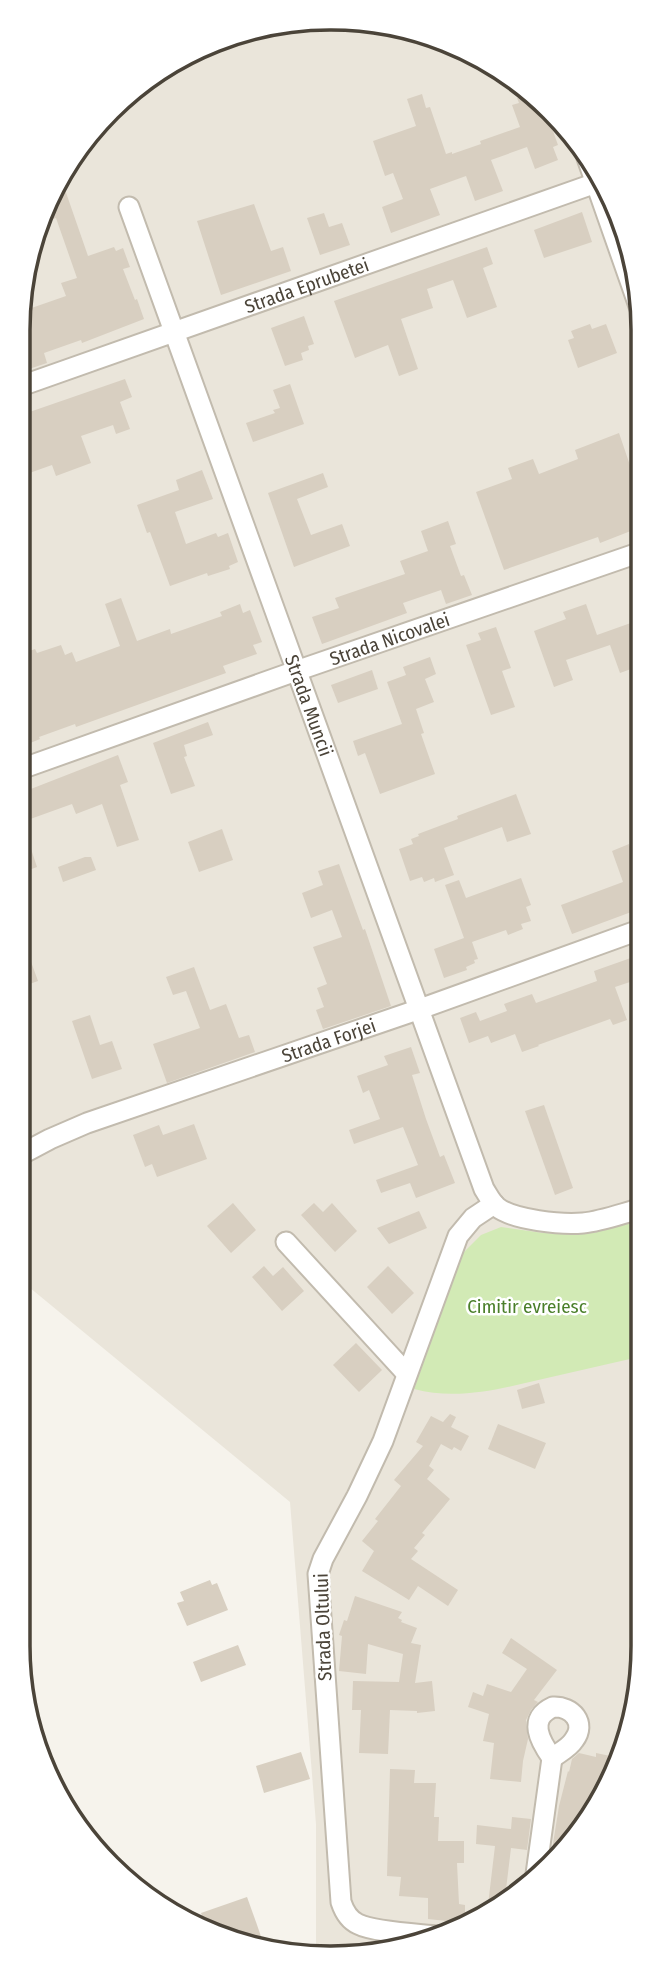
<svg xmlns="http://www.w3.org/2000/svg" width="661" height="1976" font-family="'Fira Sans Condensed',sans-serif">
<rect width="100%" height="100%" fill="#f6f3ec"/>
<path fill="#eae5da" d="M289 20 411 28 487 60 566 124 620 210 641 290 643 1646 633 1726 591 1820 505 1906 411 1948 316 1954V1824L290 1502 18 1278V331L28 250 82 140 174 60Z"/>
<path fill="#d2eab5" d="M643 1220V1356C611 1363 579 1371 547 1378 503 1388 459 1401 414 1389L463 1253 481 1235 501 1227 543 1233 569 1234 593 1233Z"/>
<g fill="#d8cfc1">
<path d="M422 94 426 108 430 107 446 154 452 152V154L481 144 480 141 520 127 512 105 519 103 517 98 530 95 544 106 558 145 553 147 558 160 535 169 527 147 491 160 503 191 475 201 466 176 430 189 440 215 391 233 382 207 403 199 393 173 385 176 373 141 416 126 407 99Z"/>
<path d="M62 181 88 256 114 247 116 251 123 248 130 267 123 269 135 300 137 299 144 319 82 343 81 340 44 353 47 363 20 372 18 365V331L20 312 66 296 61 283 77 278 56 218 42 222Z"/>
<path d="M254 204 271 251 283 247 291 271 221 295 197 221Z"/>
<path d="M582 212 592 242 544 258 534 230Z"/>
<path d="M324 213 329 227 342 223 350 245 320 255 307 218Z"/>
<path d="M487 247 493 264 483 268 497 307 467 318 453 280 427 289 433 308 401 319 418 369 399 376 388 345 355 358 334 301Z"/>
<path d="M304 316 314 344 308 346 309 350 301 353 303 360 285 366 271 328Z"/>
<path d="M590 324 592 329 606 324 617 353 578 368 568 340 574 338 571 331Z"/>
<path d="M125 379 132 397 120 402 130 429 116 434 113 425 81 436 91 463 56 476 52 465 21 476 18 466V416Z"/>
<path d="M290 384 304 424 253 442 246 423 275 413 273 410 280 408 273 390Z"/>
<path d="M619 433 634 477 641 475V527L600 543 598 537 504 570 476 492 512 479 508 468 533 459 539 474 578 459 575 450Z"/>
<path d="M202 470 213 499 175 512 186 544 216 533 218 537 228 533 238 562 229 566 230 569 208 576 207 573 170 586 150 532 147 533 137 505 179 490 176 480Z"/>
<path d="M323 473 328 487 297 499 311 535 342 524 350 546 294 567 268 493Z"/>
<path d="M448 521 456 544 450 546 461 576 464 575 472 595 446 604 441 590 403 603 407 613 322 644 312 617 339 608 335 598 405 574 400 561 428 551 421 531Z"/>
<path d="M121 598 137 641 170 629 171 634 222 616 220 612 240 604 243 613 250 610 262 642 253 645 257 654 223 666 226 673 76 727 75 724 39 737 40 739 18 748V655L35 649 37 653 61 645 65 655 72 652 76 662 120 646 105 604Z"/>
<path d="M586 604 597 635 642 619V665L620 673 610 645 566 660 573 680 554 687 534 631 566 619 563 612Z"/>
<path d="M496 627 511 668 502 671 515 707 491 715 466 645 481 640 478 633Z"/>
<path d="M430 657 436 674 425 679 434 702 416 709 424 733 421 734 435 774 380 794 365 753 358 756 353 741 402 724 387 682 406 675 403 667Z"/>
<path d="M372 670 378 689 338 703 331 685Z"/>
<path d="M208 722 213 735 184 745 187 756 184 757 195 786 171 794 153 743Z"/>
<path d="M118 755 128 782 120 785 139 840 117 847 102 804 76 814 72 804 22 822 37 867 18 874V794Z"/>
<path d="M516 794 531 834 507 842 502 827 444 848 454 875 435 882 434 878 424 882 422 877 410 881 399 849 413 844 411 839 419 836 418 834 458 819 457 816Z"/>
<path d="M222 829 233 860 199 872 188 842Z"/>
<path d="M629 844 642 880V908L572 934 561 905 623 882 612 851Z"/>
<path d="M85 857H91L96 870 63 882 58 867Z"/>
<path d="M339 864 363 930 365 929 391 1006 323 1029 316 1010 324 1007 317 988 327 984 313 947 342 937 332 910 311 918 302 893 323 885 318 871Z"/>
<path d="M521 878 531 905 526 907 531 921 521 924 523 929 508 935 506 930 472 942 478 959 474 960 475 963 466 967 467 970 444 978 434 949 464 938 445 885 459 880 466 898Z"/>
<path d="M642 954V978L615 987 627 1020 613 1025 610 1019 538 1045 539 1046 522 1052 515 1034 491 1043 488 1036 469 1043 460 1018 476 1012 480 1021 507 1011 504 1004 532 994 536 1003 597 981 594 971Z"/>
<path d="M30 959 38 981 24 986 18 964Z"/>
<path d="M194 967 210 1010 226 1004 239 1038 249 1035 255 1052 167 1083 153 1044 200 1028 186 991 173 995 166 977Z"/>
<path d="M90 1015 100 1045 112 1041 122 1069 92 1079 72 1021Z"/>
<path d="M411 1047 420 1073 412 1075 426 1119 440 1157 444 1155 455 1183 416 1198 410 1183 381 1193 376 1180 418 1165 403 1127 354 1144 349 1130 380 1119 369 1090 363 1093 357 1076 388 1065 384 1056Z"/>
<path d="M544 1105 573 1188 555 1195 525 1111Z"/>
<path d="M194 1124 207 1159 157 1177 152 1164 145 1167 133 1135 159 1125 163 1135Z"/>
<path d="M233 1203 256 1230 231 1253 207 1226Z"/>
<path d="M314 1203 323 1212 332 1203 357 1231 335 1252 301 1215Z"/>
<path d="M419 1211 427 1228 389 1244 377 1228Z"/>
<path d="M264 1266 273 1276 283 1267 304 1291 282 1311 252 1277Z"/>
<path d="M388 1266 414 1293 392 1314 367 1287Z"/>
<path d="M356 1343 382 1370 359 1392 333 1365Z"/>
<path d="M539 1383 545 1403 522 1409 517 1390Z"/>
<path d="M450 1414 456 1417 451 1427 469 1436 461 1451 454 1447 452 1450 441 1444 429 1466 434 1470 427 1479 450 1499 422 1533 425 1535 414 1548 418 1551 411 1559 458 1590 448 1606 418 1586 409 1600 362 1571 374 1551 362 1541 378 1521 375 1519 401 1486 394 1480 423 1446 416 1442 431 1416 443 1422Z"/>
<path d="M498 1424 546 1443 535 1469 488 1449Z"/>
<path d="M210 1580 212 1585 217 1583 228 1610 187 1626 177 1603 184 1601 180 1592Z"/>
<path d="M355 1596 402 1612 398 1618 402 1620 401 1622 417 1628 411 1643 421 1645 415 1683 432 1681 435 1711 417 1713V1711L390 1710 388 1754 359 1753 361 1710H352L353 1681 399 1682 403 1654 368 1644 366 1674 339 1671 342 1636 339 1635 344 1620 347 1621Z"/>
<path d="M511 1638 557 1670 534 1700 538 1702 531 1710 526 1720 528 1739 523 1761 521 1782 490 1779 494 1743 483 1741 489 1714 468 1707 473 1692 483 1696 487 1684 511 1692 527 1669 502 1653Z"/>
<path d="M238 1645 246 1665 201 1682 193 1662Z"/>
<path d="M301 1752 310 1779 264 1793 256 1766Z"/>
<path d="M579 1753 596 1757V1753L615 1757 614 1762H617L591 1820 559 1851 552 1850 559 1806 568 1771 569 1772 572 1759Z"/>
<path d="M390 1769 415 1770 414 1783H436L434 1817H439L438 1841H464V1863H457L459 1904 465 1905V1923L428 1919V1898L399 1896 401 1877 387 1876Z"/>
<path d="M512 1817 531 1819 527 1850 511 1848 504 1906 487 1913 495 1846 476 1844 477 1825 511 1829Z"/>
<path d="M247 1897 256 1922 265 1948 207 1931 201 1913Z"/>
</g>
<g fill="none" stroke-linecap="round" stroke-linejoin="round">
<g stroke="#c2bbae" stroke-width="23">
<g id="street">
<path d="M587 158 641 312"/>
<path id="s1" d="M129 207 484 1189C488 1195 491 1202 497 1207 513 1220 562 1225 583 1223 603 1221 623 1213 643 1208"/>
<path id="s2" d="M18 387 596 183"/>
<path id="s3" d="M18 770 296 671 641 552"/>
<path id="s4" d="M18 1156 50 1139 87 1123 420 1009 642 929"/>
<path d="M286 1242 407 1374"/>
<path d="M553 1707C572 1706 587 1723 574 1740 569 1748 560 1752 552 1758 540 1741 527 1719 553 1707Z"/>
<path d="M536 1874 552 1758"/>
<path d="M437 1936C419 1934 373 1932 358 1924 349 1920 344 1911 341 1902L318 1574 323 1559 357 1496 383 1441 458 1236 473 1218 494 1204"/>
</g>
</g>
<use href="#street" stroke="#fff" stroke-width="19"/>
</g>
<g text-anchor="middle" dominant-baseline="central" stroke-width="5" stroke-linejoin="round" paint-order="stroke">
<g font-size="19" fill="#4b4439" stroke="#fff">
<text stroke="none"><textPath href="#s2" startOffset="306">Strada Eprubetei</textPath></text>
<text stroke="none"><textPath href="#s3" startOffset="394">Strada Nicovalei</textPath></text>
<text stroke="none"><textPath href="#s1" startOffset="530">Strada Muncii</textPath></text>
<text stroke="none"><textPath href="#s4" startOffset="332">Strada Forjei</textPath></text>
<text transform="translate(323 1627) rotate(-92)">Strada Oltului</text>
</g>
<g font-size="19" fill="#4a7f2a" stroke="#fff">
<text x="527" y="1306">Cimitir evreiesc</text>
</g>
</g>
<path d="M0 0H661V1976H0ZM330 30H331A300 300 0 0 1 631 330V1646A300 300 0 0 1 331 1946H330A300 300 0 0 1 30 1646V330A300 300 0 0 1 330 30Z" fill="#fff" fill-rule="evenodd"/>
<path fill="none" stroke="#4b4439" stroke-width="3.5" d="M330 30H331A300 300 0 0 1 631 330V1646A300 300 0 0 1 331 1946H330A300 300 0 0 1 30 1646V330A300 300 0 0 1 330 30Z"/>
</svg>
